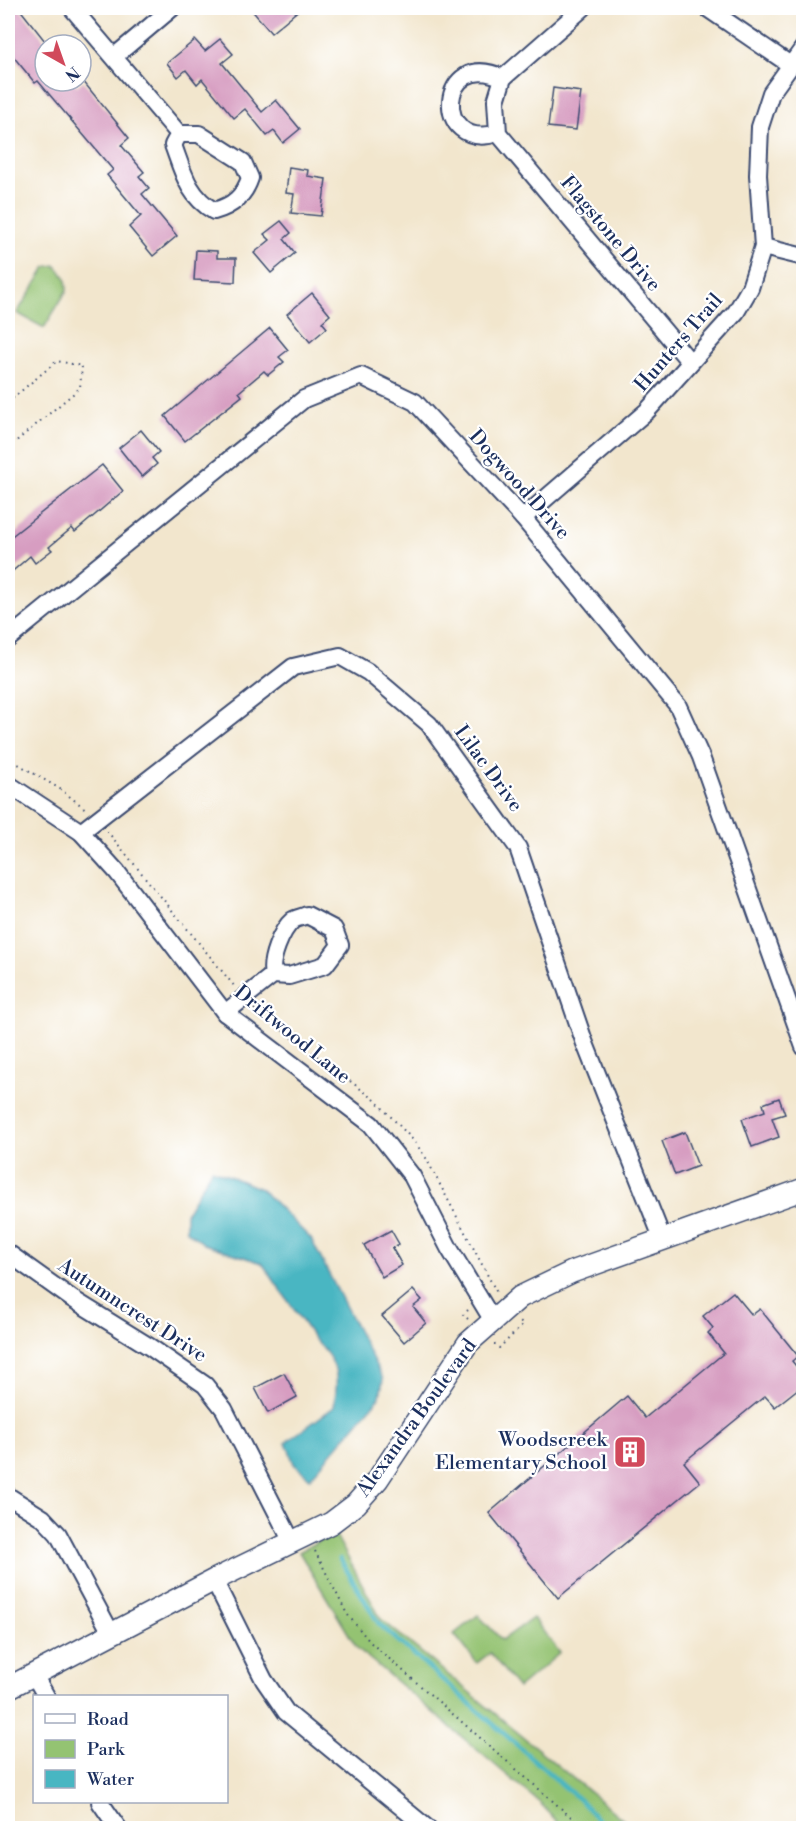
<svg xmlns="http://www.w3.org/2000/svg" width="811" height="1836" font-family="'Libre Bodoni',serif">
<rect width="100%" height="100%" fill="#fff"/>
<filter id="ink" filterUnits="userSpaceOnUse"><feTurbulence type="fractalNoise" baseFrequency=".0167" numOctaves="2"/><feDisplacementMap in="SourceGraphic" scale="12" xChannelSelector="R" yChannelSelector="G"/><feConvolveMatrix kernelMatrix="1 2 1 2 8 2 1 2 1" color-interpolation-filters="sRGB"/></filter>
<filter id="wash" filterUnits="userSpaceOnUse"><feTurbulence type="fractalNoise" baseFrequency=".008" numOctaves="4" result="noise"/><feDisplacementMap in="SourceGraphic" scale="24" xChannelSelector="R" yChannelSelector="G"/><feGaussianBlur stdDeviation="1.35" result="paint"/><feColorMatrix in="noise" values="0 0 0 0 0 0 0 0 0 0 0 0 0 0 0 0 0 1.4 0 .05"/><feComposite in="paint" operator="in"/></filter>
<g filter="url(#wash)">
<rect width="100%" height="100%" fill="#f2e6cd"/>
<g fill="#94c372" stroke="#587968" stroke-width="1.5">
<path d="M55 265 66 278 67 290 44 328 17 313 46 267Z"/>
<path d="M334 1532 381 1619 633 1828H563L541 1804 357 1648 299 1552Z"/>
<path d="M478 1615 502 1640 533 1618 560 1653 518 1688 490 1653 477 1663 454 1634Z"/>
</g>
<path fill="#48b6c2" stroke="#327290" stroke-width="1.5" d="M212 1169 261 1189 311 1239 383 1379 380 1397 310 1478 294 1464 286 1442 334 1407C338 1376 340 1364 315 1340L262 1263 204 1244 186 1230V1213Z"/>
<g fill="none" stroke-linecap="round" stroke-linejoin="round">
<path stroke="#48b6c2" stroke-width="4.5" d="M340 1559 379 1624 583 1803 605 1828"/>
</g>
<g id="blocks">
<g fill="#d79dc1">
<path d="M8 8H19L45 41V81H73L77 86 83 81 129 138 121 145 144 172 139 176 149 188 142 194 177 236 153 256 129 227 141 216 107 175 113 170 38 81 35 83 8 50Z"/>
<path d="M250 8H301L271 33Z"/>
<path d="M220 39 233 54 222 63 262 112 276 100 300 129 283 143 274 131 267 136 245 109 234 118 202 79 197 84 186 70 178 77 167 63 195 40 205 51Z"/>
<path d="M553 88 581 92 576 130 548 127Z"/>
<path d="M289 167 308 170 307 176 326 179 321 216 291 213 294 194 286 193Z"/>
<path d="M281 221 291 233 284 239 295 253 271 273 254 253 270 240 264 234Z"/>
<path d="M196 250 217 251V258H236L235 282 194 280Z"/>
<path d="M312 293 330 315 322 322 327 328 310 342 287 314Z"/>
<path d="M270 328 288 350 279 357 284 362 268 375 264 371 239 392 242 396 185 441 165 416Z"/>
<path d="M141 430 159 452 152 458 157 464 142 477 119 448Z"/>
<path d="M102 465 123 491 75 532 72 528 49 547 52 550 35 563 30 556 8 575V539Z"/>
<path d="M779 1098 785 1114 772 1118 779 1137 752 1147 742 1119 765 1111 763 1104Z"/>
<path d="M685 1132 698 1166 675 1175 662 1141Z"/>
<path d="M391 1230 399 1244 392 1248 402 1265 382 1277 364 1245Z"/>
<path d="M413 1290 422 1300 413 1307 426 1323 404 1342 382 1316Z"/>
<path d="M733 1292 752 1315 760 1309 798 1356 792 1361 804 1376V1384L775 1407 765 1396 684 1462 700 1482 558 1598 489 1513 627 1396 645 1418 724 1353 708 1333 713 1328 703 1316Z"/>
<path d="M284 1373 297 1397 268 1413 255 1388Z"/>
</g>
</g>
</g>
<g filter="url(#ink)">
<use href="#blocks" fill-opacity="0" stroke="#3b4a6f" stroke-width="1.5"/>
<g fill="none" stroke-linecap="round" stroke-linejoin="round">
<g stroke="#3b4a6f" stroke-width="20">
<g id="minor">
<path d="M72 8 179 134H199L243 162 250 178C244 196 233 206 214 211 188 196 183 172 173 145L179 134"/>
<path d="M583 8 503 78 496 101 498 133 690 362"/>
<path d="M707 8 789 64"/>
<path d="M115 56 172 8"/>
<path d="M498 133C431 153 438 47 503 78"/>
<path d="M763 247 804 257"/>
<path d="M523 518 647 411 736 312 750 288 763 247 758 175 760 127 771 93 804 47"/>
<path d="M8 639 304 399 361 376 415 402 523 518 678 706 701 757 804 1047"/>
<path d="M8 784 81 832 117 872 225 1013 371 1124 412 1176 449 1248 492 1319"/>
<path d="M81 832 293 667 340 656 368 672 429 724 518 848 584 1041 663 1240"/>
<path d="M225 1013 273 975 289 976 325 965 340 945 334 929 307 915C303 917 296 918 293 920 281 930 269 961 273 975"/>
<path d="M8 1253 71 1298 150 1347 205 1385 224 1409 292 1542"/>
<path d="M8 1496 43 1518 58 1534 111 1633"/>
<path d="M214 1580 264 1680 286 1712 427 1828"/>
<path d="M34 1675 46 1696"/>
<path d="M100 1802 118 1828"/>
</g>
</g>
<g stroke="#3b4a6f" stroke-width="24">
<path id="tertiary" d="M8 1688 214 1580 331 1523 356 1504 378 1479 468 1343 520 1297 572 1272 804 1189"/>
</g>
<g stroke="#3b4a6f" stroke-width="2" stroke-dasharray="1.5 4.5" stroke-linecap="butt">
<path d="M8 402 57 361 82 366 80 388 8 448"/>
<path d="M8 758 60 789 87 810"/>
<path d="M107 831 235 987"/>
<path d="M254 1009 374 1099 414 1141 426 1158 497 1293"/>
<path d="M468 1319 463 1315 469 1309"/>
<path d="M494 1344 499 1348 523 1325 519 1321"/>
<path d="M315 1551 347 1614 370 1642 571 1817 581 1828"/>
</g>
<use href="#minor" stroke="#fff" stroke-width="16"/>
<use href="#tertiary" stroke="#fff" stroke-width="21"/>
</g>
</g>
<defs>
<g id="building-square" transform="scale(1.725)"><rect x="-9" y="-9" width="18" height="18" rx="4" fill="#d1495b" stroke="#fff"/><path d="M-4-6H4V6H1V3H-1V6H-4ZM-2.5-4.3h1.7v1.8h-1.7ZM.8-4.3h1.7v1.8H.8ZM-2.5-1h1.7V.8h-1.7ZM.8-1h1.7V.8H.8Z" fill="#fff"/></g>
</defs>
<g fill-rule="evenodd">
<use href="#building-square" x="630" y="1452"/>
</g>
<g text-anchor="middle" dominant-baseline="central" stroke-width="4.5" stroke-linejoin="round" paint-order="stroke">
<g font-size="20" fill="#1b2f5e" stroke="#fff">
<text transform="translate(610 234) rotate(50)">Flagstone Drive</text>
<text transform="translate(679 343) rotate(-49)">Hunters Trail</text>
<text transform="translate(519 485) rotate(48)">Dogwood Drive</text>
<text transform="translate(488 769) rotate(54)">Lilac Drive</text>
<text transform="translate(292 1035) rotate(39)">Driftwood Lane</text>
<text transform="translate(132 1311) rotate(33)">Autumncrest Drive</text>
<text transform="translate(417 1418) rotate(-54)">Alexandra Boulevard</text>
</g>
<g font-size="20" fill="#1b2f5e" stroke="#fff" text-anchor="end">
<text x="607" y="1440">Woodscreek<tspan x="607" dy="23">Elementary School</tspan></text>
</g>
</g>
<rect width="811" height="1836" fill="none" stroke="#fff" stroke-width="30"/>
<rect x="33" y="1695" width="195" height="108" fill="#ffffff" stroke="#a4acbf" stroke-width="1.5"/>
<rect x="45" y="1714" width="30" height="9" fill="#ffffff" stroke="#a4acbf" stroke-width="1.5"/>
<text x="87" y="1725" font-size="18" fill="#1b2f5e">Road</text>
<rect x="45" y="1740" width="30" height="18" fill="#94c372" stroke="#a4acbf" stroke-width="1.5"/>
<text x="87" y="1755" font-size="18" fill="#1b2f5e">Park</text>
<rect x="45" y="1770" width="30" height="18" fill="#48b6c2" stroke="#a4acbf" stroke-width="1.5"/>
<text x="87" y="1785" font-size="18" fill="#1b2f5e">Water</text>
<g transform="translate(63 63) rotate(140)"><circle r="28" fill="#ffffff" stroke="#a4acbf" stroke-width="1.5"/>
<path d="M0-4.5L10 22L0 15L-10 22Z" fill="#d1495b"/>
<text y="-9" font-size="16" font-weight="bold" text-anchor="middle" fill="#1b2f5e">N</text>
</g>
</svg>
